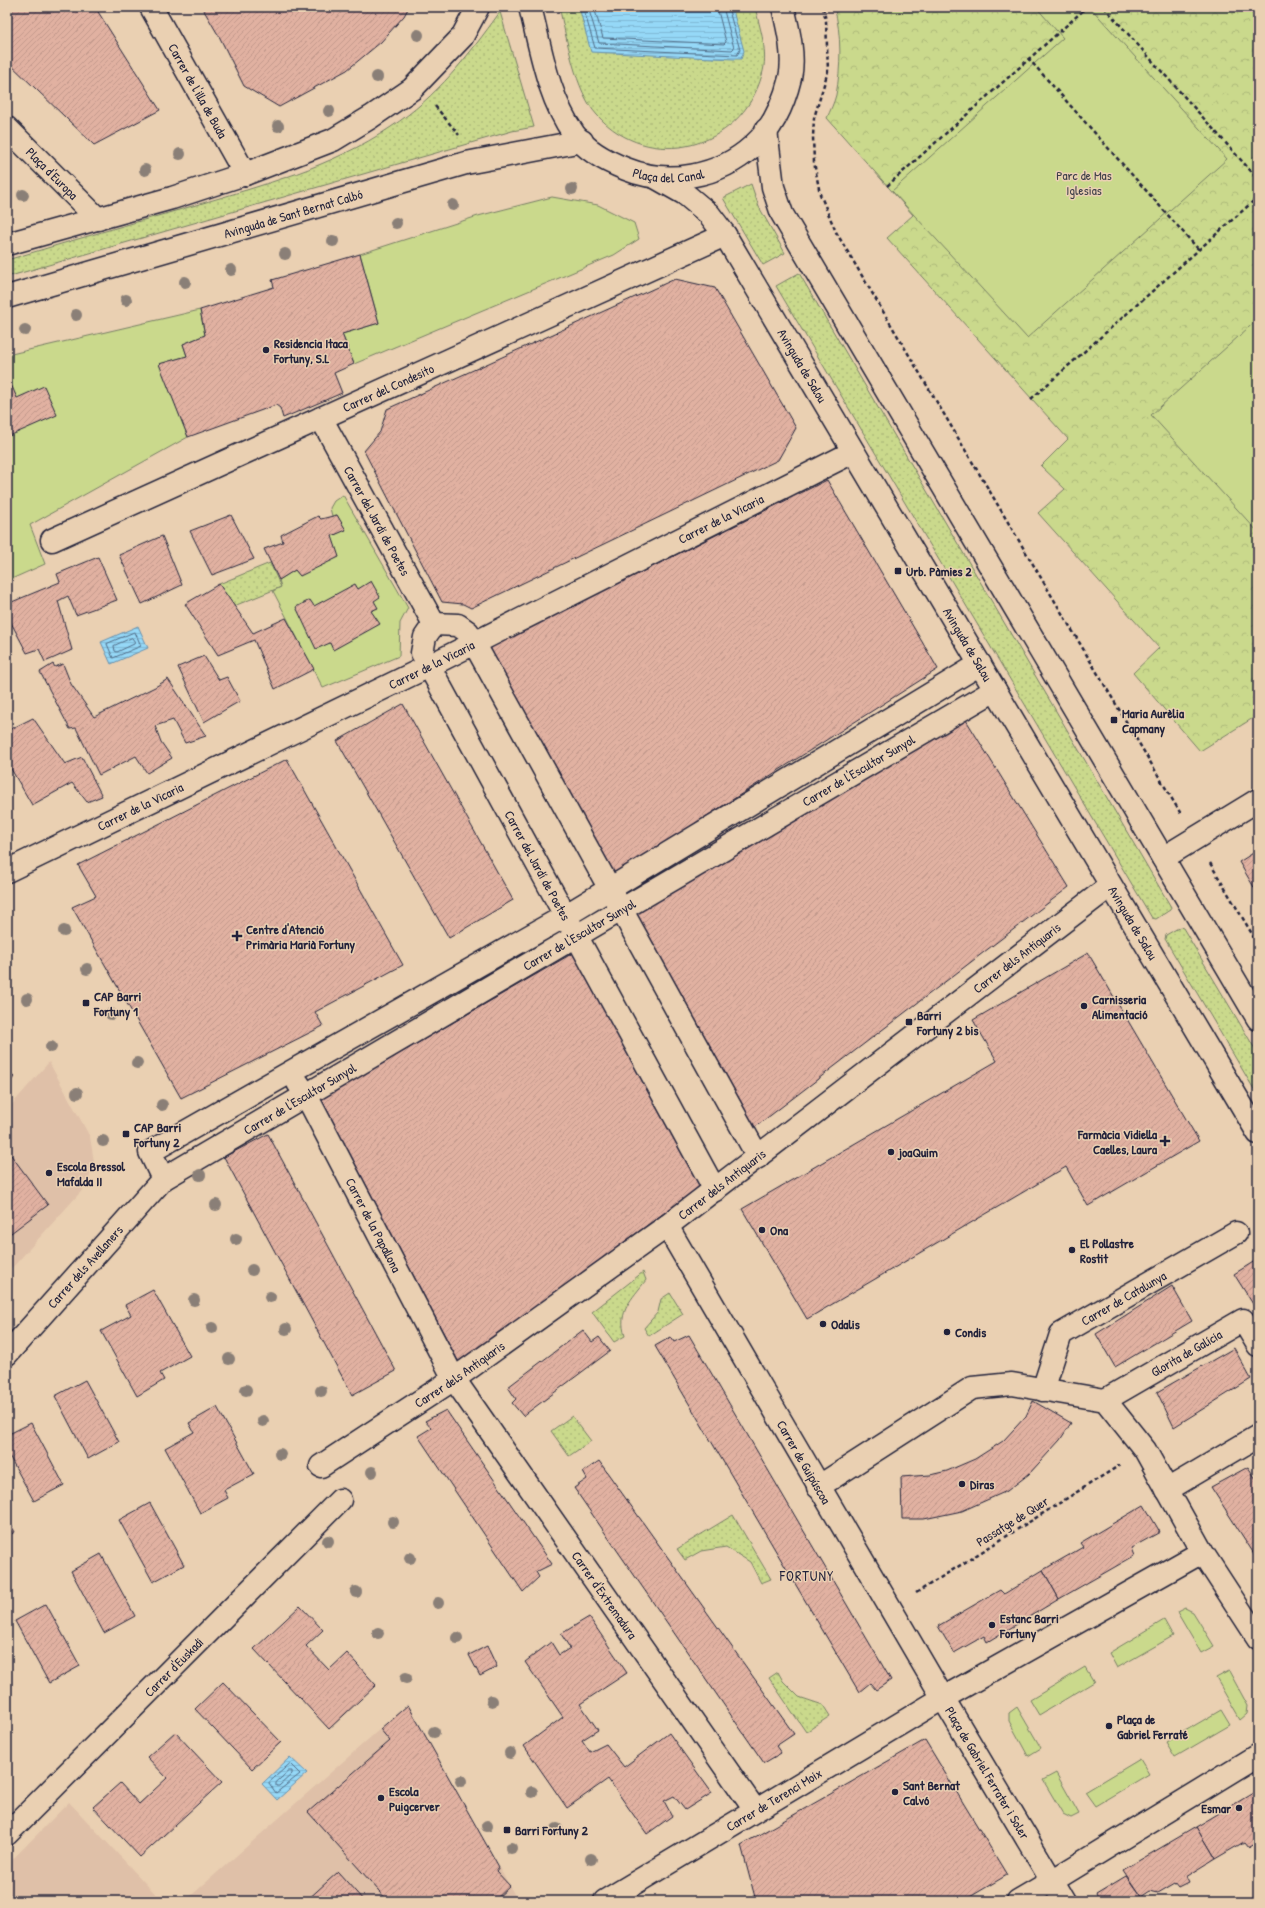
<svg xmlns="http://www.w3.org/2000/svg" width="1265" height="1908" font-family="'Patrick Hand',sans-serif">
<defs>
<pattern id="grass-dots" width="8" height="8" patternUnits="userSpaceOnUse"><rect width="8" height="8" fill="#cad98c"/><path d="M2 2h.1M6 6h.1" fill="none" stroke="#adba7a" stroke-width="1.8" stroke-linecap="round"/></pattern>
<pattern id="park-crowns" width="20" height="18" patternUnits="userSpaceOnUse"><rect width="20" height="18" fill="#cad98c"/><path d="M2 6a3 3 0 1 1 6 0M12 15a3 3 0 1 1 6 0" fill="none" stroke="#adba7a"/></pattern>
<pattern id="water-rules" width="6" height="5" patternUnits="userSpaceOnUse"><rect width="6" height="5" fill="#95d8f7"/><path d="M0 2.5h6" fill="none" stroke="#80b9d5"/></pattern>
<pattern id="building-hatch" width="6" height="6" patternUnits="userSpaceOnUse"><rect width="6" height="6" fill="#e1b1a1"/><path d="M-1 1l2-2M0 6l6-6M5 7l2-2" fill="none" stroke="#c1988c"/></pattern>
</defs>
<rect width="100%" height="100%" fill="#ead0b2"/>
<filter id="ink" filterUnits="userSpaceOnUse"><feTurbulence type="fractalNoise" baseFrequency=".025" numOctaves="2"/><feDisplacementMap in="SourceGraphic" scale="8" xChannelSelector="R" yChannelSelector="G"/><feConvolveMatrix kernelMatrix="1 2 1 2 8 2 1 2 1" color-interpolation-filters="sRGB"/></filter>
<g filter="url(#ink)">
<g fill="#dfc0a8">
<path d="M49 1062 90 1137 94 1162 87 1185 12 1268 7 1264V1110Z"/>
<path d="M408 1705 518 1901H185L380 1729Z"/>
<path d="M69 1802 162 1901H7V1865Z"/>
</g>
<g fill="url(#grass-dots)" stroke="#767e64">
<path d="M559 7H755C760 29 769 53 762 75 741 150 649 173 597 115 575 91 567 38 559 7Z"/>
<path d="M500 12 534 127 512 131 7 277V260C70 241 133 223 196 205 263 185 332 167 391 127 438 96 468 56 500 12Z"/>
<path d="M751 184 759 207 785 253 763 265 723 198Z"/>
<path d="M799 273 1171 907 1170 910 1156 919 1152 918 776 286Z"/>
<path d="M270 563 281 587 234 606 219 584Z"/>
<path d="M1180 927 1183 928 1258 1054V1096L1165 939 1166 935Z"/>
<path d="M643 1272 646 1280C632 1299 617 1311 625 1336L614 1342 592 1312Z"/>
<path d="M670 1293 683 1314 649 1336 644 1328 658 1312 661 1299Z"/>
<path d="M572 1416 591 1441 569 1456 551 1431Z"/>
<path d="M733 1515 771 1579 761 1583 750 1562 726 1547 701 1551 685 1560 677 1549Z"/>
<path d="M778 1672 783 1681 799 1697 823 1705 830 1716 806 1732 769 1678Z"/>
</g>
<path fill="url(#park-crowns)" stroke="#767e64" d="M834 7H1258V715L1200 751 1133 673 1159 648 1038 513 1065 489 1041 466 1068 439 887 238 913 215 827 118C830 111 834 103 836 95 841 68 842 34 834 7Z"/>
<g fill="#cad98c" stroke="#767e64">
<path d="M1036 7H1090L1227 159 1027 338 892 191 1063 38Z"/>
<path d="M552 197 598 205 634 223 639 239 614 255 354 364 342 334 379 323 360 254 478 216Z"/>
<path d="M200 310 205 335 183 344 187 356 160 364 188 437 30 525 45 564 7 581V355Z"/>
<path d="M1258 319V532L1151 415Z"/>
<path d="M343 495 408 608 400 623 399 656 323 688 273 591 281 587 279 580 295 570 300 576 332 536 345 530 337 515 332 516 330 508 334 501Z"/>
<path d="M1185 1608 1193 1612 1214 1646 1201 1653 1177 1612Z"/>
<path d="M1164 1620 1173 1636 1117 1668 1109 1653Z"/>
<path d="M1085 1667 1094 1682 1039 1715 1030 1700Z"/>
<path d="M1229 1671 1248 1706 1247 1714 1240 1720 1216 1678Z"/>
<path d="M1017 1707 1041 1748 1028 1756 1009 1721V1713Z"/>
<path d="M1221 1710 1230 1725 1175 1757 1166 1742Z"/>
<path d="M1140 1759 1149 1774 1095 1806 1085 1792Z"/>
<path d="M1056 1773 1079 1814 1071 1818 1063 1814 1043 1780Z"/>
</g>
<g fill="url(#water-rules)" stroke="#678fac">
<path d="M579 7H732L744 51 741 59H733L591 52Z"/>
<path d="M138 626 148 648 111 664 101 642Z"/>
<path d="M290 1757 307 1773 277 1800 262 1784Z"/>
</g>
<g fill="none" stroke-linecap="round" stroke-linejoin="round">
<g stroke="#506b86" stroke-width="1">
<path d="M583 7 595 48 737 55 740 50 728 7"/>
<path d="M588 7 599 43 732 50 734 48 723 7"/>
<path d="M594 7 603 38 724 44 726 42 717 7"/>
<path d="M135 632 141 646 113 658 107 644Z"/>
<path d="M132 638 135 642 134 644 117 652 115 651 114 646Z"/>
<path d="M290 1764 300 1774 276 1793 269 1783Z"/>
<path d="M289 1771H292V1774L279 1786H276V1783Z"/>
</g>
</g>
<g fill="url(#building-hatch)" stroke="#22223b">
<path d="M7 7H95L160 110 94 145 7 61Z"/>
<path d="M204 7H409L404 16 381 42 347 70 279 107 244 86 220 38 203 9Z"/>
<path d="M360 254 379 323 342 334 354 364 334 373 342 393 283 418 280 408 276 405 188 437 159 364 187 356 183 344 205 335 200 310 274 287 272 280Z"/>
<path d="M675 279 715 288 796 428 778 460 471 608 463 604 442 602 364 451 380 432 387 409Z"/>
<path d="M7 375 17 398 44 386 57 415 7 437Z"/>
<path d="M827 480 938 669 614 875 488 648Z"/>
<path d="M231 515 254 559 212 575 190 531Z"/>
<path d="M337 515 346 530 332 536 339 557 300 576 295 570 279 580 264 549 283 542 281 535 318 516 321 519Z"/>
<path d="M162 536 182 585 142 604 119 555Z"/>
<path d="M98 557 117 600 76 615 68 596 58 601 72 650 45 662 39 649 27 653 7 615V604L60 582 57 574Z"/>
<path d="M371 581 380 597 374 601 378 608 371 611 380 624 333 650 330 643 316 649 296 607 310 600 314 606 355 584 358 589Z"/>
<path d="M219 584 253 633 286 618 314 669 275 689 254 640 218 655 185 604Z"/>
<path d="M204 656 219 680 227 677 240 701 204 722 178 667Z"/>
<path d="M53 664 55 667 63 664 71 684 94 717 155 687 168 679 206 736 185 743 173 720 155 726 161 742 172 758 147 773 136 756 99 775 76 728 70 729 40 672Z"/>
<path d="M403 704 513 900 449 938 337 741Z"/>
<path d="M33 718 65 764 82 757 102 796 87 802 72 783 32 805 7 762V731Z"/>
<path d="M966 720 1069 887 754 1128 636 913Z"/>
<path d="M287 759 403 965 315 1012 323 1026 181 1098 72 907 96 896 78 865Z"/>
<path d="M1258 850V894L1239 862Z"/>
<path d="M573 953 701 1186 459 1363 321 1099Z"/>
<path d="M1088 953 1199 1141 1088 1206 1066 1167 807 1319 742 1209 997 1061 973 1020Z"/>
<path d="M7 1070 14 1077 7 1086Z"/>
<path d="M268 1134 396 1371 352 1395 224 1157Z"/>
<path d="M11 1155 48 1205 7 1236V1158Z"/>
<path d="M1258 1259V1312L1234 1274Z"/>
<path d="M1172 1286 1192 1321 1115 1367 1096 1334Z"/>
<path d="M153 1290 190 1356 160 1373 164 1380 137 1396 101 1331 131 1315 125 1305Z"/>
<path d="M583 1330 592 1342 599 1337 610 1351 523 1416 512 1403 516 1399 508 1387Z"/>
<path d="M689 1335 891 1680 876 1690 870 1683 859 1692 655 1346 671 1337 674 1342Z"/>
<path d="M1234 1348 1251 1379 1174 1427 1157 1392Z"/>
<path d="M85 1380 119 1442 88 1459 55 1396Z"/>
<path d="M1033 1401 1071 1423 1060 1440 1029 1474 1007 1491 962 1511 924 1519H902L901 1477 930 1475 947 1471 975 1459 1003 1441 1026 1416Z"/>
<path d="M217 1407 254 1474 224 1490 228 1498 200 1513 165 1448 194 1432 189 1423Z"/>
<path d="M446 1410 552 1564 536 1572 539 1577 523 1592 418 1436 431 1428 425 1421Z"/>
<path d="M31 1423 64 1485 34 1501 7 1452V1435Z"/>
<path d="M599 1461 794 1734 776 1746 781 1753 764 1763 574 1488 587 1479 583 1472Z"/>
<path d="M1248 1467 1258 1482V1560L1211 1487Z"/>
<path d="M150 1503 184 1565 153 1582 119 1520Z"/>
<path d="M1144 1505 1160 1532 1131 1548 1134 1556 1059 1599 1043 1570 1083 1547 1080 1543Z"/>
<path d="M7 1518 15 1532 7 1536Z"/>
<path d="M101 1554 135 1616 104 1633 71 1571Z"/>
<path d="M1043 1570 1059 1599 987 1642 984 1636 954 1653 938 1626 1000 1590 1004 1594Z"/>
<path d="M46 1604 80 1666 49 1683 15 1621Z"/>
<path d="M300 1606 323 1630 306 1646 329 1670 347 1653 376 1685 329 1729 254 1649Z"/>
<path d="M589 1617 627 1673 580 1704 598 1730 582 1740 590 1752 606 1744 624 1767 669 1733 712 1793 685 1810 674 1796 664 1801 672 1816 647 1834 608 1779 567 1808 524 1746 563 1717 525 1662 551 1642 559 1655 570 1648 561 1634Z"/>
<path d="M487 1646 497 1667 480 1676 469 1655Z"/>
<path d="M223 1682 281 1742 252 1769 195 1709Z"/>
<path d="M408 1705 499 1867 496 1871 510 1886 494 1901H388L308 1812 390 1741 380 1729Z"/>
<path d="M175 1732 222 1782 140 1857 93 1807 120 1783 139 1804 167 1778 147 1757Z"/>
<path d="M925 1740 1007 1875 963 1901H756L741 1845Z"/>
<path d="M1258 1790V1834L1255 1836 1258 1841 1248 1847 1244 1842 1215 1859 1196 1827Z"/>
<path d="M1196 1827 1215 1859 1186 1877 1189 1883 1179 1888 1175 1883 1158 1893 1150 1891 1141 1897 1123 1870Z"/>
<path d="M338 1872 364 1901H306Z"/>
<path d="M1126 1876 1144 1901H1100L1096 1894Z"/>
</g>
<g fill="none" stroke-linecap="round" stroke-linejoin="round">
<g stroke="#22223b" stroke-width="25">
<g id="minor">
<path id="s1" d="M151 7 245 174"/>
<path id="s2" d="M7 128 98 219"/>
<path id="s3" d="M321 418 434 624"/>
<path id="s4" d="M52 540 725 235"/>
<path id="s5" d="M434 624 425 637 422 653 715 1190"/>
<path d="M434 624 458 625 468 632 758 1157"/>
<path d="M1163 858 1258 800"/>
<path id="s6" d="M7 871 429 666 853 452"/>
<path id="s7" d="M298 1083 306 1095 454 1379 755 1810"/>
<path d="M163 1179 150 1152 565 916 980 664"/>
<path id="s8" d="M7 1354 163 1179 995 690"/>
<path id="s9" d="M1043 1390 1061 1334 1236 1233"/>
<path id="s10" d="M1105 1400 1243 1320 1258 1345"/>
<path id="s11" d="M321 1466 454 1379 667 1226 1110 886"/>
<path d="M818 1487 972 1388 1012 1384 1105 1400 1145 1450 1202 1552"/>
<path d="M1167 1490 1258 1436"/>
<path id="s12" d="M1258 1638 1202 1552 943 1698 1052 1881 1258 1755"/>
<path id="s13" d="M7 1834 340 1500"/>
<path id="s14" d="M605 1901 943 1698 667 1226"/>
<path d="M1018 1901 1052 1881 1064 1901"/>
</g>
</g>
<g stroke="#22223b" stroke-width="25">
<g id="major">
<path id="s15" d="M530 7C541 50 548 97 574 134 586 150 608 162 626 169 668 186 719 177 753 146 772 129 784 103 790 78 795 56 788 28 783 7"/>
<path d="M766 130 773 187 782 214 1258 1019"/>
<path id="s16" d="M655 177 685 194 709 214 725 235 1258 1133"/>
<path d="M7 244 172 198 245 174 333 140 371 117 412 89 462 37 478 7"/>
<path id="s17" d="M7 297 466 163 582 141"/>
</g>
</g>
<g stroke="#22223b" stroke-width="2.5" stroke-dasharray="4 3" stroke-linecap="butt">
<path d="M823 7 826 21 828 71 814 118 813 137 814 162 820 194 836 232 1181 814"/>
<path d="M1104 7 1258 179"/>
<path d="M1028 58 1199 250"/>
<path d="M435 106 459 135"/>
<path d="M887 186 1087 7"/>
<path d="M1031 399 1258 197"/>
<path d="M1210 863 1258 944"/>
<path d="M916 1593 1120 1465"/>
</g>
<use href="#minor" stroke="#ead0b2" stroke-width="22"/>
<use href="#major" stroke="#ead0b2" stroke-width="22"/>
</g>
<g fill="#8a7f77">
<circle cx="418" cy="35" r="6"/>
<circle cx="377" cy="77" r="6"/>
<circle cx="329" cy="111" r="6"/>
<circle cx="278" cy="126" r="6"/>
<circle cx="180" cy="154" r="6"/>
<circle cx="145" cy="170" r="6"/>
<circle cx="572" cy="189" r="6"/>
<circle cx="23" cy="195" r="6"/>
<circle cx="453" cy="205" r="6"/>
<circle cx="396" cy="223" r="6"/>
<circle cx="333" cy="241" r="6"/>
<circle cx="285" cy="254" r="6"/>
<circle cx="231" cy="270" r="6"/>
<circle cx="185" cy="282" r="6"/>
<circle cx="126" cy="300" r="6"/>
<circle cx="76" cy="315" r="6"/>
<circle cx="25" cy="330" r="6"/>
<circle cx="64" cy="931" r="6"/>
<circle cx="87" cy="969" r="6"/>
<circle cx="27" cy="999" r="6"/>
<circle cx="111" cy="1014" r="6"/>
<circle cx="51" cy="1047" r="6"/>
<circle cx="137" cy="1063" r="6"/>
<circle cx="77" cy="1093" r="6"/>
<circle cx="162" cy="1105" r="6"/>
<circle cx="103" cy="1141" r="6"/>
<circle cx="200" cy="1175" r="6"/>
<circle cx="216" cy="1205" r="6"/>
<circle cx="236" cy="1239" r="6"/>
<circle cx="252" cy="1270" r="6"/>
<circle cx="270" cy="1297" r="6"/>
<circle cx="194" cy="1300" r="6"/>
<circle cx="212" cy="1328" r="6"/>
<circle cx="286" cy="1329" r="6"/>
<circle cx="229" cy="1359" r="6"/>
<circle cx="246" cy="1390" r="6"/>
<circle cx="321" cy="1391" r="6"/>
<circle cx="263" cy="1421" r="6"/>
<circle cx="280" cy="1454" r="6"/>
<circle cx="372" cy="1472" r="6"/>
<circle cx="393" cy="1522" r="6"/>
<circle cx="328" cy="1541" r="6"/>
<circle cx="410" cy="1558" r="6"/>
<circle cx="356" cy="1592" r="6"/>
<circle cx="438" cy="1603" r="6"/>
<circle cx="378" cy="1633" r="6"/>
<circle cx="457" cy="1638" r="6"/>
<circle cx="406" cy="1678" r="6"/>
<circle cx="492" cy="1701" r="6"/>
<circle cx="434" cy="1732" r="6"/>
<circle cx="510" cy="1753" r="6"/>
<circle cx="461" cy="1781" r="6"/>
<circle cx="532" cy="1792" r="6"/>
<circle cx="487" cy="1826" r="6"/>
<circle cx="557" cy="1829" r="6"/>
<circle cx="511" cy="1848" r="6"/>
<circle cx="591" cy="1859" r="6"/>
</g>
</g>
<g fill="#22223b" stroke="#ead0b2" stroke-width="1.5">
<circle cx="266" cy="350" r="4"/>
<rect x="894" y="567" width="8" height="8" rx="2"/>
<rect x="1110" y="716" width="8" height="8" rx="2"/>
<path d="M235 930h4v4h4v4h-4v4h-4v-4h-4v-4h4z"/>
<rect x="82" y="999" width="8" height="8" rx="2"/>
<circle cx="1084" cy="1006" r="4"/>
<rect x="905" y="1018" width="8" height="8" rx="2"/>
<rect x="122" y="1130" width="8" height="8" rx="2"/>
<path d="M1163 1135h4v4h4v4h-4v4h-4v-4h-4v-4h4z"/>
<circle cx="891" cy="1152" r="4"/>
<circle cx="49" cy="1173" r="4"/>
<circle cx="762" cy="1230" r="4"/>
<circle cx="1072" cy="1250" r="4"/>
<circle cx="823" cy="1324" r="4"/>
<circle cx="947" cy="1332" r="4"/>
<circle cx="962" cy="1484" r="4"/>
<circle cx="992" cy="1625" r="4"/>
<circle cx="1109" cy="1726" r="4"/>
<circle cx="895" cy="1792" r="4"/>
<circle cx="381" cy="1798" r="4"/>
<circle cx="1239" cy="1808" r="4"/>
<rect x="503" y="1826" width="8" height="8" rx="2"/>
</g>
<g text-anchor="middle" dominant-baseline="central" stroke-width="3" stroke-linejoin="round" paint-order="stroke">
<g font-size="13" fill="#22223b" stroke="#ead0b2">
<text stroke="none"><textPath href="#s1" startOffset="96">Carrer de l'illa de Buda</textPath></text>
<text stroke="none"><textPath href="#s15" startOffset="242">Plaça del Canal</textPath></text>
<text stroke="none"><textPath href="#s2" startOffset="64">Plaça d'Europa</textPath></text>
<text stroke="none"><textPath href="#s17" startOffset="298">Avinguda de Sant Bernat Calbó</textPath></text>
<text stroke="none"><textPath href="#s16" startOffset="244">Avinguda de Salou</textPath></text>
<text stroke="none"><textPath href="#s4" startOffset="369">Carrer del Condesito</textPath></text>
<text stroke="none"><textPath href="#s6" startOffset="796">Carrer de la Vicaria</textPath></text>
<text stroke="none"><textPath href="#s3" startOffset="117">Carrer del Jardí de Poetes</textPath></text>
<text stroke="none"><textPath href="#s16" startOffset="568">Avinguda de Salou</textPath></text>
<text stroke="none"><textPath href="#s6" startOffset="472">Carrer de la Vicaria</textPath></text>
<text stroke="none"><textPath href="#s8" startOffset="1041">Carrer de l'Escultor Sunyol</textPath></text>
<text stroke="none"><textPath href="#s6" startOffset="148">Carrer de la Vicaria</textPath></text>
<text stroke="none"><textPath href="#s5" startOffset="274">Carrer del Jardí de Poetes</textPath></text>
<text stroke="none"><textPath href="#s16" startOffset="892">Avinguda de Salou</textPath></text>
<text stroke="none"><textPath href="#s8" startOffset="717">Carrer de l'Escultor Sunyol</textPath></text>
<text stroke="none"><textPath href="#s11" startOffset="862">Carrer dels Antiquaris</textPath></text>
<text stroke="none"><textPath href="#s8" startOffset="393">Carrer de l'Escultor Sunyol</textPath></text>
<text stroke="none"><textPath href="#s11" startOffset="490">Carrer dels Antiquaris</textPath></text>
<text stroke="none"><textPath href="#s7" startOffset="161">Carrer de la Papallona</textPath></text>
<text stroke="none"><textPath href="#s8" startOffset="117">Carrer dels Avellaners</textPath></text>
<text stroke="none"><textPath href="#s9" startOffset="131">Carrer de Catalunya</textPath></text>
<text stroke="none"><textPath href="#s10" startOffset="94">Glorita de Galícia</textPath></text>
<text stroke="none"><textPath href="#s11" startOffset="166">Carrer dels Antiquaris</textPath></text>
<text transform="translate(804 1462) rotate(60)">Carrer de Guipúscoa</text>
<text transform="translate(1012 1521) rotate(-32)">Passatge de Quer</text>
<text stroke="none"><textPath href="#s7" startOffset="598">Carrer d'Extremadura</textPath></text>
<text stroke="none"><textPath href="#s13" startOffset="236">Carrer d'Euskadi</textPath></text>
<text stroke="none"><textPath href="#s12" startOffset="487">Plaça de Gabriel Ferrater i Soler</textPath></text>
<text stroke="none"><textPath href="#s14" startOffset="197">Carrer de Terenci Moix</textPath></text>
</g>
<g font-size="13" fill="#3b3d47" stroke="#ead0b2">
<text x="1084" y="175">Parc de Mas<tspan x="1084" dy="15">Iglesias</tspan></text>
</g>
<g font-size="13" font-weight="bold" fill="#22223b" stroke="#ead0b2" text-anchor="start">
<text x="274" y="343">Residencia Itaca<tspan x="274" dy="15">Fortuny, S.L</tspan></text>
<text x="906" y="571">Urb. Pàmies 2</text>
<text x="1122" y="713">Maria Aurèlia<tspan x="1122" dy="15">Capmany</tspan></text>
<text x="246" y="929">Centre d'Atenció<tspan x="246" dy="15">Primària Marià Fortuny</tspan></text>
<text x="94" y="996">CAP Barri<tspan x="94" dy="15">Fortuny 1</tspan></text>
<text x="1092" y="999">Carnisseria<tspan x="1092" dy="15">Alimentació</tspan></text>
<text x="917" y="1015">Barri<tspan x="917" dy="15">Fortuny 2 bis</tspan></text>
<text x="134" y="1127">CAP Barri<tspan x="134" dy="15">Fortuny 2</tspan></text>
<text x="1157" y="1134" text-anchor="end">Farmàcia Vidiella<tspan x="1157" dy="15">Caelles, Laura</tspan></text>
<text x="899" y="1152">joaQuim</text>
<text x="57" y="1166">Escola Bressol<tspan x="57" dy="15">Mafalda II</tspan></text>
<text x="770" y="1230">Ona</text>
<text x="1080" y="1243">El Pollastre<tspan x="1080" dy="15">Rostit</tspan></text>
<text x="831" y="1324">Odalis</text>
<text x="955" y="1332">Condis</text>
<text x="970" y="1484">Diras</text>
<text x="1000" y="1618">Estanc Barri<tspan x="1000" dy="15">Fortuny</tspan></text>
<text x="1117" y="1719">Plaça de<tspan x="1117" dy="15">Gabriel Ferraté</tspan></text>
<text x="903" y="1785">Sant Bernat<tspan x="903" dy="15">Calvó</tspan></text>
<text x="389" y="1791">Escola<tspan x="389" dy="15">Puigcerver</tspan></text>
<text x="1231" y="1808" text-anchor="end">Esmar</text>
<text x="515" y="1830">Barri Fortuny 2</text>
</g>
<g font-size="14" letter-spacing="1" fill="#22223b" stroke="#ead0b2">
<text x="807" y="1575">FORTUNY</text>
</g>
</g>
<rect width="1265" height="1908" fill="none" stroke="#ead0b2" stroke-width="24"/>
<rect x="12" y="12" width="1241" height="1884" fill="none" stroke="#22223b" stroke-width="1.5" filter="url(#ink)"/>
</svg>
